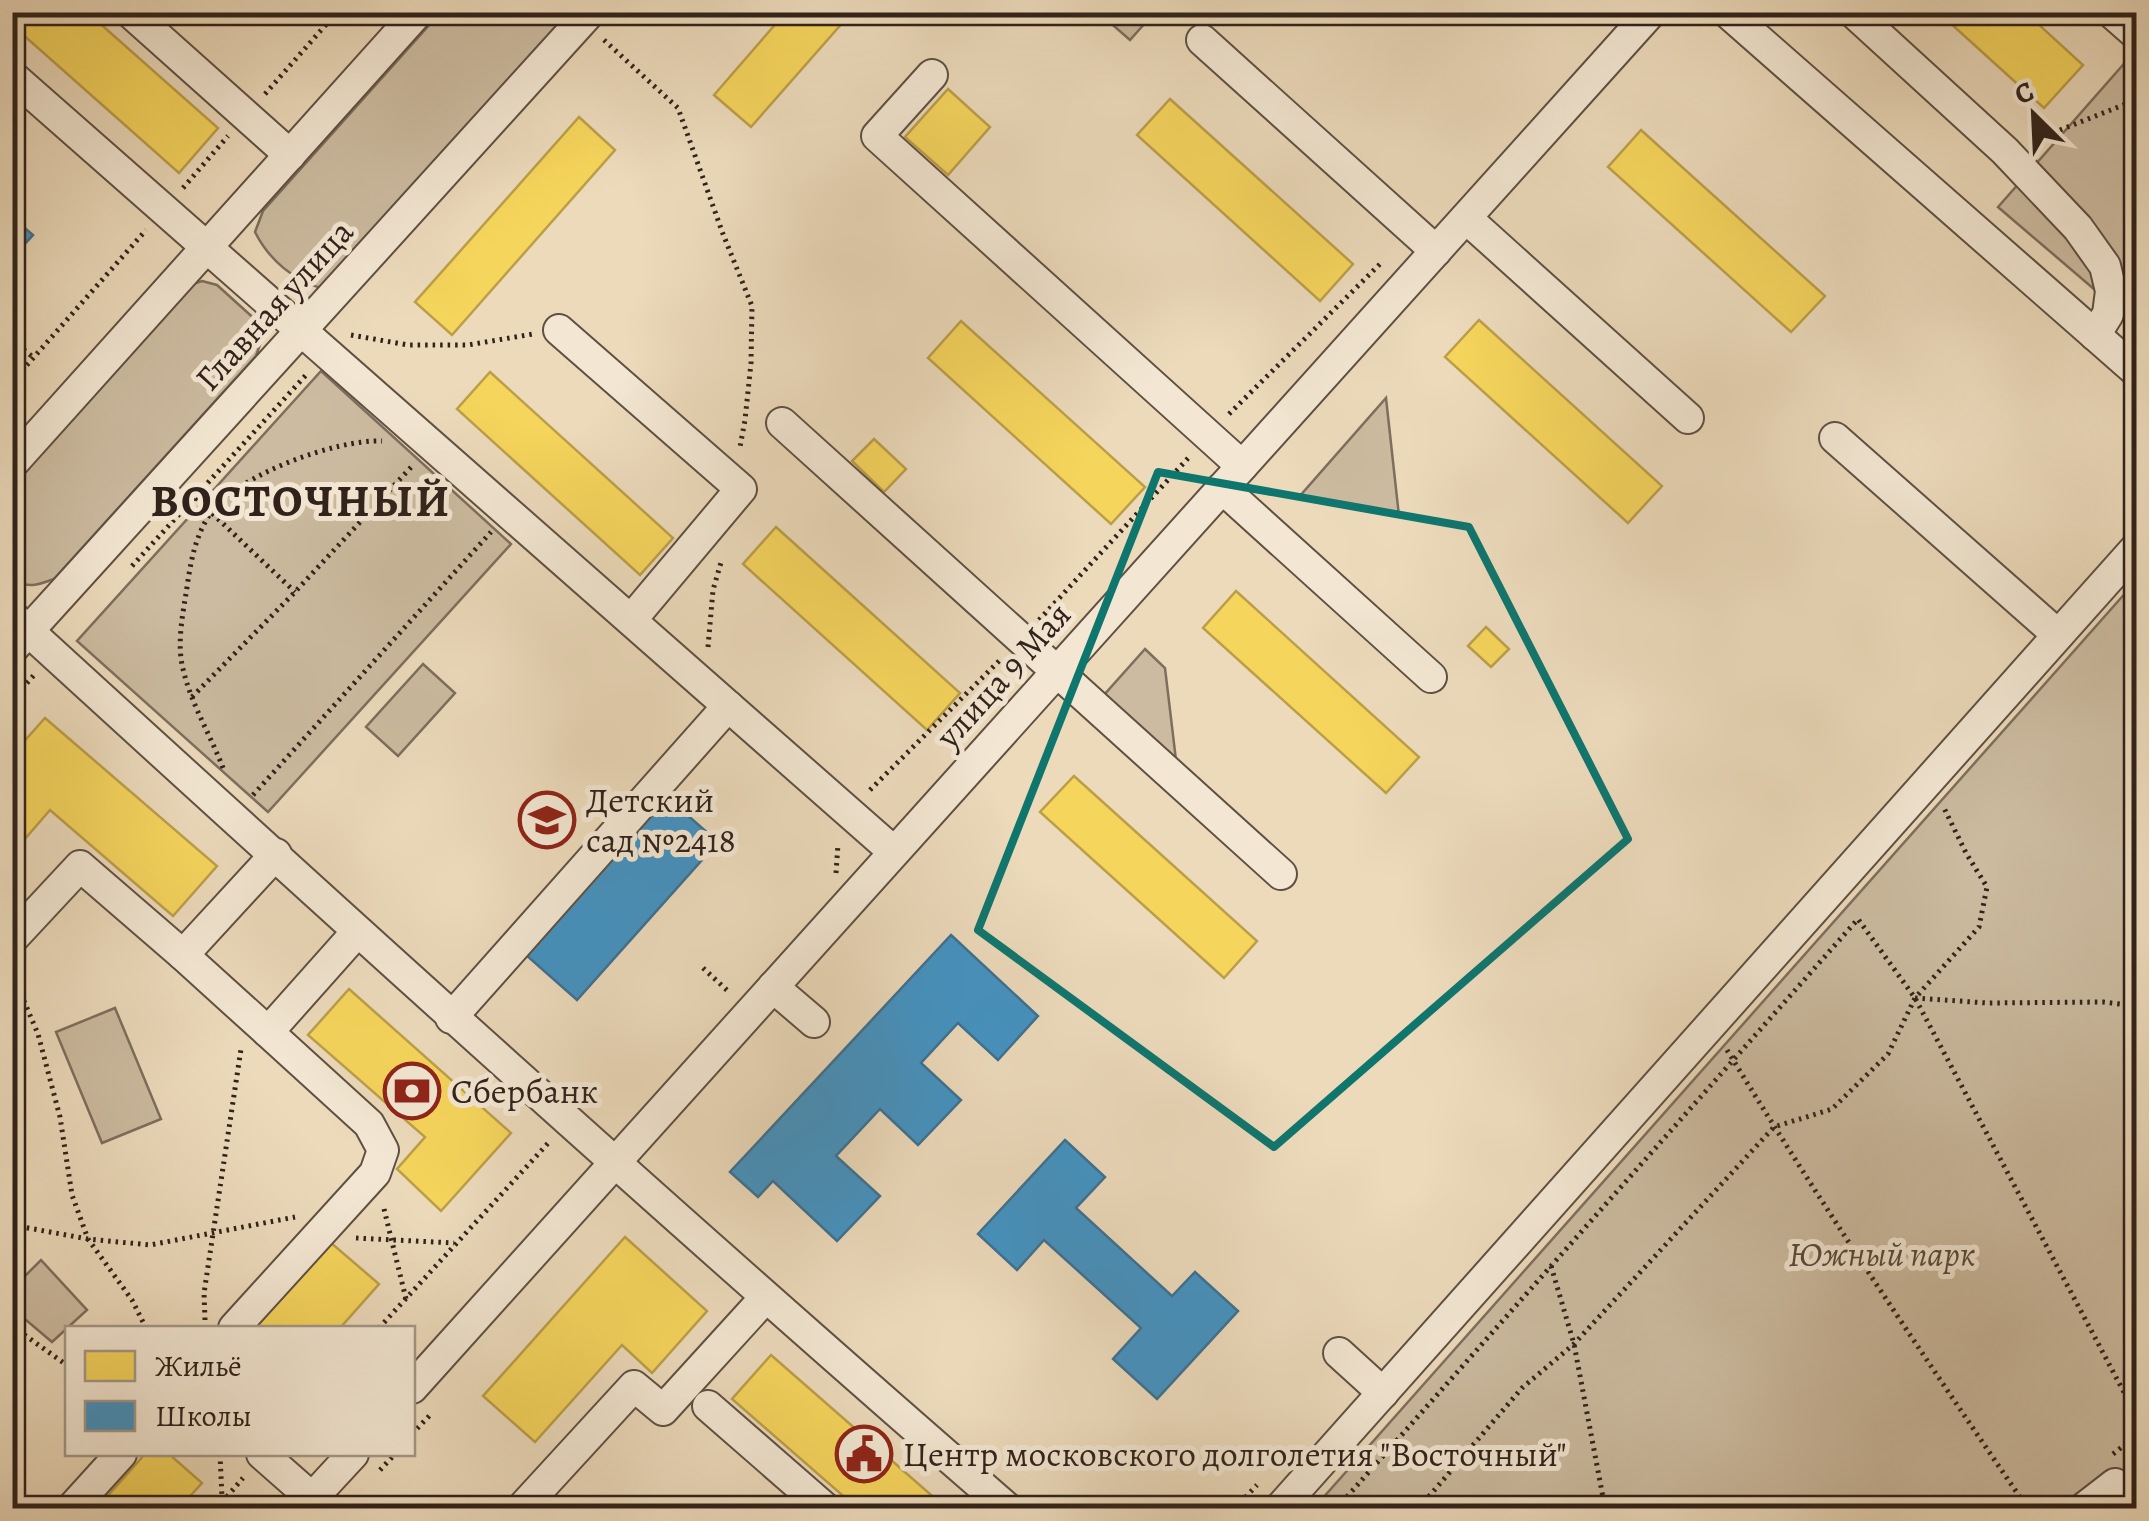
<svg xmlns="http://www.w3.org/2000/svg" width="2149" height="1521" font-family="Alegreya,serif">
<rect width="100%" height="100%" fill="#ecdabb"/>
<filter id="stains"><feTurbulence type="fractalNoise" baseFrequency=".002" numOctaves="4"/><feColorMatrix values="0 0 0 0 .2 0 0 0 0 .09 0 0 0 0 .02 0 0 0 .5 -.17"/></filter>
<radialGradient id="worn" r=".72"><stop offset=".6" stop-color="#630" stop-opacity="0"/><stop offset="1" stop-color="#630" stop-opacity=".3"/></radialGradient>
<g fill="#ccbba0" stroke="#7e6e5e" stroke-width="2.5">
<path d="M440 13H580L325 289C295 282 269 260 255 232L263 211Z"/>
<path d="M1099 13H1154L1130 40Z"/>
<path d="M2136 50V325L1998 207Z"/>
<path d="M202 281 217 285 258 322 262 339 256 356 54 579C38 585 28 589 13 579V476L183 287Z"/>
<path d="M321 371 511 544 268 812 77 641Z"/>
<path d="M1386 398 1399 516 1299 497Z"/>
<path d="M2136 581V1489L2120 1470 2067 1508H1314Z"/>
<path d="M1145 649 1165 668 1176 760 1104 695Z"/>
<path d="M423 664 455 693 398 756 366 727Z"/>
<path d="M115 1008 161 1119 102 1143 56 1032Z"/>
<path d="M41 1260 87 1310 52 1342 13 1309V1288Z"/>
</g>
<g fill="#f6d55c" stroke="#bb9f48" stroke-width="2.5">
<path d="M12 12H87L218 128 179 173 12 25Z"/>
<path d="M786 12H852L751 127 714 95Z"/>
<path d="M1938 12H2025L2083 65 2044 108Z"/>
<path d="M948 89 990 127 948 175 905 137Z"/>
<path d="M1170 99 1353 264 1320 301 1137 135Z"/>
<path d="M579 117 615 150 452 335 415 302Z"/>
<path d="M1641 130 1825 296 1791 332 1608 167Z"/>
<path d="M1479 320 1662 486 1628 523 1445 357Z"/>
<path d="M961 321 1145 487 1111 524 928 358Z"/>
<path d="M490 372 673 538 640 575 457 409Z"/>
<path d="M874 439 906 469 884 492 852 461Z"/>
<path d="M776 527 960 693 927 730 743 564Z"/>
<path d="M1236 591 1419 757 1386 793 1203 628Z"/>
<path d="M1486 627 1509 649 1491 667 1468 646Z"/>
<path d="M45 718 217 866 173 916 50 810 24 840 12 830V755Z"/>
<path d="M1074 776 1257 941 1224 978 1040 812Z"/>
<path d="M349 989 511 1133 441 1211 397 1169 425 1137 308 1035Z"/>
<path d="M625 1237 707 1311 652 1373 622 1345 535 1442 483 1396Z"/>
<path d="M330 1242 379 1284 340 1328H254Z"/>
<path d="M771 1355 946 1508H857L732 1399Z"/>
<path d="M145 1454H169L202 1483 179 1508H97Z"/>
</g>
<g fill="#4393c3" stroke="#3d7191" stroke-width="2.5">
<path d="M12 217 33 235 12 258Z"/>
<path d="M667 797 718 842 577 1000 526 955Z"/>
<path d="M951 935 1038 1016 998 1060 958 1023 921 1063 961 1100 918 1145 880 1109 836 1156 880 1196 837 1241 773 1181 758 1197 730 1172Z"/>
<path d="M1065 1140 1105 1177 1076 1208 1172 1296 1195 1272 1238 1311 1157 1399 1113 1359 1141 1328 1044 1240 1017 1270 978 1234Z"/>
</g>
<g fill="none" stroke-linecap="round" stroke-linejoin="round">
<g stroke="#5f5043" stroke-width="34">
<g id="minor">
<path d="M130 12 290 155"/>
<path d="M1727 12 2136 371"/>
<path d="M1853 12 2005 151 2078 228 2105 266 2111 291 2108 314 2095 335"/>
<path d="M2111 12 2136 34"/>
<path d="M1202 40 1436 251"/>
<path d="M932 75 877 136 1242 466"/>
<path d="M12 76 894 852"/>
<path d="M1466 218 1688 418"/>
<path d="M559 330 741 489 631 620"/>
<path d="M782 423 1281 874"/>
<path d="M1835 438 2058 635"/>
<path d="M12 464 418 12"/>
<path d="M1222 488 1431 677"/>
<path d="M12 616C341 917 671 1216 1007 1508"/>
<path d="M12 649 590 12"/>
<path d="M12 939 80 866 183 955"/>
<path d="M773 987 814 1022"/>
<path d="M451 1018 728 706"/>
<path d="M268 1032 183 955 276 854"/>
<path d="M234 1328 375 1173 383 1150 369 1124 268 1032 357 932"/>
<path d="M1339 1353 1383 1393"/>
<path d="M412 1388 1651 12"/>
<path d="M708 1406 825 1508"/>
<path d="M262 1454 312 1498"/>
<path d="M72 1508 121 1454"/>
<path d="M303 1508 353 1454"/>
<path d="M522 1508 634 1386 663 1410 765 1298"/>
<path d="M1280 1508 2136 548"/>
<path d="M2084 1508 2115 1484 2134 1508"/>
</g>
</g>
<g stroke="#30221b" stroke-width="5" stroke-dasharray="2.5 5" stroke-linecap="butt">
<path d="M604 40 678 108 723 234 752 306 751 363 745 420 740 447"/>
<path d="M265 94 337 12"/>
<path d="M2032 141 2136 100"/>
<path d="M183 188 228 136"/>
<path d="M351 335 408 345H468L533 334"/>
<path d="M12 340 34 358"/>
<path d="M12 382 146 230"/>
<path d="M1229 414 1381 263"/>
<path d="M196 498 295 592"/>
<path d="M132 566 306 375"/>
<path d="M1039 620 1191 455"/>
<path d="M708 647 713 590 722 559"/>
<path d="M192 697 295 592 414 464"/>
<path d="M12 700 34 675"/>
<path d="M223 768C211 736 191 704 183 669 177 646 182 617 186 594 190 566 194 538 210 514 236 475 337 439 382 441"/>
<path d="M870 790 1000 660"/>
<path d="M253 795 491 532"/>
<path d="M836 873 838 844"/>
<path d="M703 968 730 993"/>
<path d="M12 973 38 1034 60 1117 72 1195 88 1239 132 1300 146 1328"/>
<path d="M1915 998 1987 1003 2103 1002 2136 1006"/>
<path d="M1727 1050C1821 1204 1922 1354 2024 1503L2000 1508"/>
<path d="M384 1209 406 1299"/>
<path d="M12 1225 88 1239 150 1245 295 1217"/>
<path d="M356 1238 454 1243"/>
<path d="M1551 1266 1574 1344 1605 1508"/>
<path d="M205 1320 204 1293 241 1049"/>
<path d="M12 1326 68 1366"/>
<path d="M379 1328 551 1140"/>
<path d="M2130 1405 2136 1390"/>
<path d="M412 1434 432 1413"/>
<path d="M220 1454 222 1498"/>
<path d="M2113 1454 2136 1436"/>
<path d="M380 1470 395 1454"/>
<path d="M217 1508 243 1478"/>
<path d="M1235 1508 1257 1485"/>
<path d="M1337 1508 1858 919 1915 998 2136 1415"/>
<path d="M1419 1508 1522 1388 1574 1344 1774 1127 1832 1109 1888 1054 1915 998 1979 927 1987 887 1966 853 1943 806"/>
<path d="M2044 1508 2058 1498"/>
</g>
<use href="#minor" stroke="#f3e7d3" stroke-width="30"/>
</g>
<path fill="none" stroke="#0f766e" stroke-width="8" stroke-linejoin="round" d="M1158 472 1469 527 1628 839 1274 1147 978 930Z"/>
<defs>
<g id="school-ring" transform="scale(2.875)"><circle r="9.5" fill="#f3e7d3" stroke="#8f2418" stroke-width="1.5"/><path d="M0-5L7-2L0 1L-7-2ZM-4 1L0 2.5L4 1V4Q0 6-4 4Z" fill="#8f2418"/></g>
<g id="bank-ring" transform="scale(2.875)"><circle r="9.5" fill="#f3e7d3" stroke="#8f2418" stroke-width="1.5"/><path d="M-6-4H6V4H-6ZM0-2.3a2.3 2.3 0 1 0 0 4.6a2.3 2.3 0 1 0 0-4.6Z" fill="#8f2418"/></g>
<g id="civic-ring" transform="scale(2.875)"><circle r="9.5" fill="#f3e7d3" stroke="#8f2418" stroke-width="1.5"/><path d="M-.6-6.5H3V-4.5H.6V-3L4-1V1h2V6H-6V1h2V-1L-.6-3ZM-1.2 2.5V6h2.4V2.5Z" fill="#8f2418"/></g>
</defs>
<g fill-rule="evenodd">
<use href="#school-ring" x="547" y="820"/>
<use href="#bank-ring" x="412" y="1091"/>
<use href="#civic-ring" x="864" y="1454"/>
</g>
<g text-anchor="middle" dominant-baseline="central" stroke-width="10" stroke-linejoin="round" paint-order="stroke">
<g font-size="35" fill="#30221b" stroke="#f3e7d3">
<text transform="translate(274 305) rotate(-48)">Главная улица</text>
<text transform="translate(1003 675) rotate(-48)">улица 9 Мая</text>
</g>
<g font-size="35" fill="#30221b" stroke="#f3e7d3" text-anchor="start">
<text x="586" y="800">Детский<tspan x="586" dy="40">сад №2418</tspan></text>
<text x="451" y="1091">Сбербанк</text>
<text x="903" y="1454">Центр московского долголетия "Восточный"</text>
</g>
<g font-size="35" font-style="italic" fill="#57483c" stroke="#f3e7d3">
<text x="1882" y="1254">Южный парк</text>
</g>
<g font-size="45" font-weight="bold" letter-spacing="2.5" fill="#30221b" stroke="#f3e7d3">
<text x="301" y="501">ВОСТОЧНЫЙ</text>
</g>
</g>
<rect width="2149" height="1521" fill="none" stroke="#ecdabb" stroke-width="50"/>
<rect x="15" y="15" width="2119" height="1491" fill="none" stroke="#30221b" stroke-width="5"/>
<rect x="25" y="25" width="2099" height="1471" fill="none" stroke="#30221b" stroke-width="2.5"/>
<rect x="65" y="1326" width="350" height="130" fill="#f3e7d3" stroke="#a59889" stroke-width="2.5"/>
<rect x="85" y="1351" width="50" height="30" fill="#f6d55c" stroke="#a59889" stroke-width="2.5"/>
<text x="155" y="1376" font-size="30" fill="#30221b">Жильё</text>
<rect x="85" y="1401" width="50" height="30" fill="#4393c3" stroke="#a59889" stroke-width="2.5"/>
<text x="155" y="1426" font-size="30" fill="#30221b">Школы</text>
<g transform="translate(2034 115) rotate(336)" stroke="#f3e7d3" stroke-width="8" paint-order="stroke">
<path d="M0-8L18 38L0 25L-18 38Z" fill="#30221b"/>
<text y="-15" font-size="28" font-weight="bold" text-anchor="middle" fill="#30221b">С</text>
</g>
<rect width="100%" height="100%" filter="url(#stains)"/>
<rect width="100%" height="100%" fill="url(#worn)"/>
</svg>
